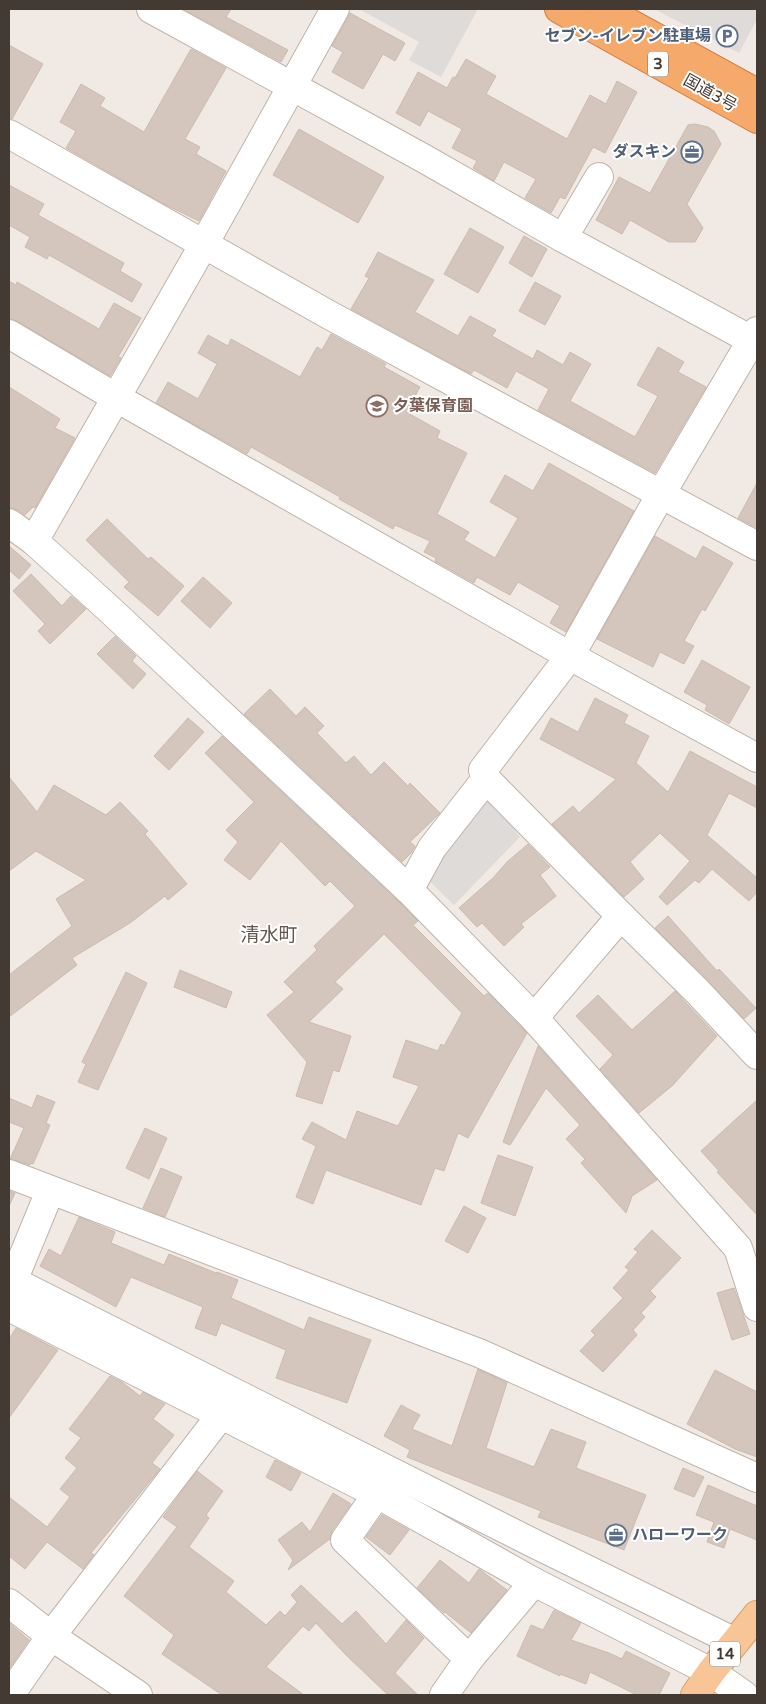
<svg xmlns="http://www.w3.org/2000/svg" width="766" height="1704" font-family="'Varela Round','Noto Sans JP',sans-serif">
<rect width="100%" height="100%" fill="#f1eae4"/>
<g fill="#dfdbd9">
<path d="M359 9H478L441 77 409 60 419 42Z"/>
<path d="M654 9H757V19L739 53Z"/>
<path d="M486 794 520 837 454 905 424 876Z"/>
</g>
<g fill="#d5c6bd" stroke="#ccbaae">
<path d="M183 9H231L226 17 288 50 281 62Z"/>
<path d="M350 13 405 43 395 61 383 54 363 89 332 72 343 52 332 46Z"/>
<path d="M9 45 43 64 12 119 9 118Z"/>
<path d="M191 49 226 68 185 139 200 147 196 154 226 171 199 221 164 204 66 148 76 131 60 122 81 84 105 98 100 106 144 132Z"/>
<path d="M466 59 496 76 486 94 567 139 590 95 606 104 617 81 637 92 605 153 593 147 565 199 560 197 551 213 525 198 536 179 504 162 494 181 473 168 477 161 452 148 462 129 428 111 420 126 396 113 418 72 447 88 453 77 455 78Z"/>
<path d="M695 124 708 127 714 131 721 144 687 204 703 228 695 242H669L630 220 622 234 596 220 619 177 650 193 688 125Z"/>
<path d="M299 129 384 177 358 223 273 175Z"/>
<path d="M9 185 44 204 38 215 124 263 120 271 142 284 132 302 49 255 47 259 25 247 30 237 9 225Z"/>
<path d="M470 228 504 247 478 293 444 274Z"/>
<path d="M524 236 547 249 532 277 509 263Z"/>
<path d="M378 252 434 280 415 312 458 336 470 316 496 330 492 336 533 359 537 350 563 365 570 352 591 364 570 401 635 437 658 396 637 385 658 347 684 362 678 372 706 387 655 473 538 410 549 389 516 371 507 388 474 370 471 374 351 309 369 278 365 276Z"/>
<path d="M9 281 16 285 17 282 99 329 114 303 141 318 118 357 121 358 110 376 17 321 9 318Z"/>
<path d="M535 282 561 296 545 325 519 311Z"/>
<path d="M331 334 386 364 384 367 420 387 406 412 440 431 437 438 467 453 437 514 469 532 464 540 495 558 518 518 490 502 505 475 533 491 549 463 634 511 566 632 550 623 560 606 518 582 510 595 477 577 474 583 435 561 436 558 424 552 430 541 395 525 393 529 339 499 340 497 251 447 247 454 156 403 168 382 198 399 217 364 198 353 208 335 228 346 231 339 300 377 317 347 322 350Z"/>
<path d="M9 387 60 419 55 428 75 438 35 508 33 507 25 515 18 510 9 508Z"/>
<path d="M757 483V528L738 518Z"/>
<path d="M107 519 148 559 151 557 184 586 158 616 124 587 129 582 86 540Z"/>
<path d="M655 536 696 559 703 546 733 563 705 611 702 609 684 641 694 646 684 664 660 652 653 667 597 639Z"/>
<path d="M9 546 31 565 19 579 9 570Z"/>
<path d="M31 574 62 606 71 596 86 609 50 644 38 631 45 624 13 591Z"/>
<path d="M203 577 232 603 210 628 181 601Z"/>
<path d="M115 636 136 656 132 661 146 674 133 689 97 654Z"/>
<path d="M702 660 750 687 729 724 705 710 707 705 684 692Z"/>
<path d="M270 689 296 716 305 707 324 726 317 733 346 763 354 756 371 775 384 762 408 786 410 783 440 813 410 842 415 846 411 853 402 862 244 714Z"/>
<path d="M595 698 628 715 624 723 649 736 636 763 668 792 690 751 757 787V808L729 793 707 835 757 878V892L749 901 712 869 699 883 695 880 667 905 659 897 690 861 660 833 630 862 644 879 624 897 552 824 573 806 579 813 616 779 540 739 551 718 578 732Z"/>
<path d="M188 718 204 732 169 770 154 756Z"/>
<path d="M222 736 398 901 418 921 413 925 484 996 488 993 527 1033 468 1138 458 1133 444 1171 435 1168 421 1205 326 1170 313 1204 296 1197 316 1146 302 1139 312 1122 346 1140 357 1111 398 1126 419 1086 393 1077 406 1040 438 1051 441 1044 444 1046 462 1013 384 934 335 982 343 989 309 1022 351 1036 339 1072 333 1070 322 1104 296 1096 307 1062 267 1015 294 992 284 982 317 950 314 946 355 906 330 881 325 886 281 841 250 880 224 860 238 842 226 830 254 802 205 753Z"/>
<path d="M9 777 37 812 54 785 106 815 120 802 148 831 145 834 187 884 168 900 165 896 130 923 72 958 77 965 9 1017V975L72 926 56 899 86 880 36 851 9 871Z"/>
<path d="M528 844 550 867 540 875 556 896 521 924 524 927 504 946 482 923 477 927 459 908 493 878 507 862Z"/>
<path d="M668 916 717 971 719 969 756 1008 744 1019 655 928Z"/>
<path d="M180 970 232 992 226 1008 174 987Z"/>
<path d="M126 972 147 983 98 1090 78 1082 86 1064 82 1062Z"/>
<path d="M675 991 717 1036 672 1086 639 1113 600 1069 613 1055 576 1016 598 995 632 1030Z"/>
<path d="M538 1046 657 1180 632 1196 626 1213 581 1163 585 1159 566 1139 580 1125 546 1088 510 1145 503 1142Z"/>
<path d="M37 1095 55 1102 46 1123 50 1125 33 1164 31 1163 30 1165 10 1159 24 1128 9 1122V1098L32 1108Z"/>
<path d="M757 1100V1215L717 1172 719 1171 701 1151Z"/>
<path d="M145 1128 167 1138 149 1179 126 1168Z"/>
<path d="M498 1155 533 1167 515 1216 481 1203Z"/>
<path d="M161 1168 182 1177 165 1217 143 1208Z"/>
<path d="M9 1191 15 1193 9 1206Z"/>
<path d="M464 1206 486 1218 468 1253 445 1241Z"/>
<path d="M79 1217 115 1232 111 1243 164 1265 169 1254 216 1273 217 1272 238 1280 231 1298 304 1330 309 1317 371 1340 360 1368 347 1403 276 1378 286 1350 221 1323 216 1336 195 1328 203 1307 131 1277 116 1307 40 1266 49 1249 61 1256Z"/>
<path d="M652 1230 681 1258 650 1291 656 1297 641 1313 645 1317 633 1330 637 1335 603 1372 580 1351 595 1335 591 1331 623 1298 613 1288 629 1270 625 1267 638 1252 634 1249Z"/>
<path d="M734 1288 750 1334 732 1340 717 1293Z"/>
<path d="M16 1328 58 1350 9 1418V1339Z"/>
<path d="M478 1369 507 1383 486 1448 534 1467 551 1429 586 1442 576 1468 646 1495 624 1550 538 1517 541 1511 407 1457 410 1450 384 1436 401 1405 420 1415 412 1429 452 1446Z"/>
<path d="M715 1370 757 1392V1457L735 1449 687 1424Z"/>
<path d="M110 1376 122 1382 140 1396 143 1392 165 1404 153 1419 174 1435 152 1463 160 1469 91 1553 94 1555 83 1569 47 1542 25 1569 9 1556V1497L47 1527 70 1497 60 1489 77 1468 65 1458 81 1438 69 1429Z"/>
<path d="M275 1460 301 1473 291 1491 266 1477Z"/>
<path d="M683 1468 704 1477 694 1497 674 1489Z"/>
<path d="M197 1471 223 1491 206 1515 209 1518 189 1547 234 1581 226 1592 266 1625 280 1611 285 1616 297 1602 291 1595 301 1585 342 1624 356 1611 386 1644 406 1620 424 1638 395 1673 418 1695H388L346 1655 316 1623 309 1631 303 1626 266 1667 304 1695H222L162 1654 174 1635 124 1596 177 1527 163 1517Z"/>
<path d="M708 1485 757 1506V1540L730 1529 724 1548 707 1542 714 1522 696 1515Z"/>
<path d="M333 1493 351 1504 332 1531 330 1539 288 1570 293 1560 278 1540 302 1522 310 1532Z"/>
<path d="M382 1515 409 1530 390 1555 366 1537Z"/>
<path d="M440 1560 469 1583 479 1569 507 1590 471 1633 445 1612 444 1613 417 1588Z"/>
<path d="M554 1610 581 1623 571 1640 609 1653 622 1659 626 1651 670 1673 659 1695H637L590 1672 586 1684 560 1674V1676L517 1656 531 1625 543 1630Z"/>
<path d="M9 1623 29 1640 9 1669Z"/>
</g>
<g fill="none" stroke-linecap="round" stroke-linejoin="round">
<g stroke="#bfb3aa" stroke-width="30">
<g id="minor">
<path d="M151 9 423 158 563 238 757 343"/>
<path d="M9 134 331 316 757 546"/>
<path d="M563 238 599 177"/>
<path d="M757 331 661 494 570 656 483 770 486 779 621 916 697 991 757 1055"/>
<path d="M9 334 115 397 570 656 757 758"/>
<path d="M9 523 34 541 108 608 409 890 534 1018 738 1248 757 1307"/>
<path d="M34 541 204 244 335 9"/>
<path d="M409 890 432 848 486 779"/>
<path d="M534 1018 621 916"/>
<path d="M9 1174 479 1353 757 1478"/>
<path d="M9 1279 533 1543 735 1642"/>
<path d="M9 1283 13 1281 50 1191"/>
<path d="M9 1307 377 1494 534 1582 711 1672 744 1695"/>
<path d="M377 1494 345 1540 469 1659"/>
<path d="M9 1603 51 1636 138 1695"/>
<path d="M10 1695 51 1636 221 1415"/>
<path d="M444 1695 469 1659 534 1582"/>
</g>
</g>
<g stroke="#dc9f67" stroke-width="30">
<path id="major" d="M695 1695 711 1672 757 1615"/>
</g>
<g stroke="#d47a3c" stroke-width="30">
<g id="highway">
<path d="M559 9 757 119"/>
<path d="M604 9 757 93"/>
</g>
</g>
<use href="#minor" stroke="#fff" stroke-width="28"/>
<use href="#major" stroke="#f8c696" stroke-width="28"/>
<use href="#highway" stroke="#f5a96b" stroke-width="28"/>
</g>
<defs>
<g id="parking-ring" transform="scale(1.125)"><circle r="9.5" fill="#fff" stroke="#5c6f8a" stroke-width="1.5"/><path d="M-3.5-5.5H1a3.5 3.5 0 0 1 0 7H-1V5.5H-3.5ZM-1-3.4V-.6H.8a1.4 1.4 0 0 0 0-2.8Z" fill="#5c6f8a"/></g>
<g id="office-ring" transform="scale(1.125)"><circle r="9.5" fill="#fff" stroke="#5c6f8a" stroke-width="1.5"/><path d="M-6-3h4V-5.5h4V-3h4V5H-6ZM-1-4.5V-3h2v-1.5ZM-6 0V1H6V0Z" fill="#5c6f8a"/></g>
<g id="school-ring" transform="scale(1.125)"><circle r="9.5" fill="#fff" stroke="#8d6e63" stroke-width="1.5"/><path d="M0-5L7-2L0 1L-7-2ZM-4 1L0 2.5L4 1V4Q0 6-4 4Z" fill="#8d6e63"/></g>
</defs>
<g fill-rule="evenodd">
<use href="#parking-ring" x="727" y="36"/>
<use href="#office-ring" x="692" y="152"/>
<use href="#school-ring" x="377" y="406"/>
<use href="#office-ring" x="616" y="1535"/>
</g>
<g text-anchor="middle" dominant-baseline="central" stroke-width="4" stroke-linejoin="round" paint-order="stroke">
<g fill="#fff" stroke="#7b7571" stroke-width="1">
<rect x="648" y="51.5" width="20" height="25" rx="4"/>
<rect x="710" y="1641.5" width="30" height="25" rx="4"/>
</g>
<g font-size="15" font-weight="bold" fill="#433a34">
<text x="658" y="64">3</text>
<text x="725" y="1654">14</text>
</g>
<g font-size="16" font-weight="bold" fill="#4e5e75" stroke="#fff" text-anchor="end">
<text x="711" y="36">セブン-イレブン駐車場</text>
<text x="676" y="152">ダスキン</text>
<text x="632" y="1535" text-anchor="start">ハローワーク</text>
</g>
<g font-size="16" fill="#433a34" stroke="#fff">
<text transform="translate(710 93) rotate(29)">国道3号</text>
</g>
<g font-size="16" font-weight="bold" fill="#785e54" stroke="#fff" text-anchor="start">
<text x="393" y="406">夕葉保育園</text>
</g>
<g font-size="19" fill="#65564c" stroke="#fff">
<text x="269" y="935">清水町</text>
</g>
</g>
<rect width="766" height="1704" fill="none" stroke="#433a34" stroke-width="20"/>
</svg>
